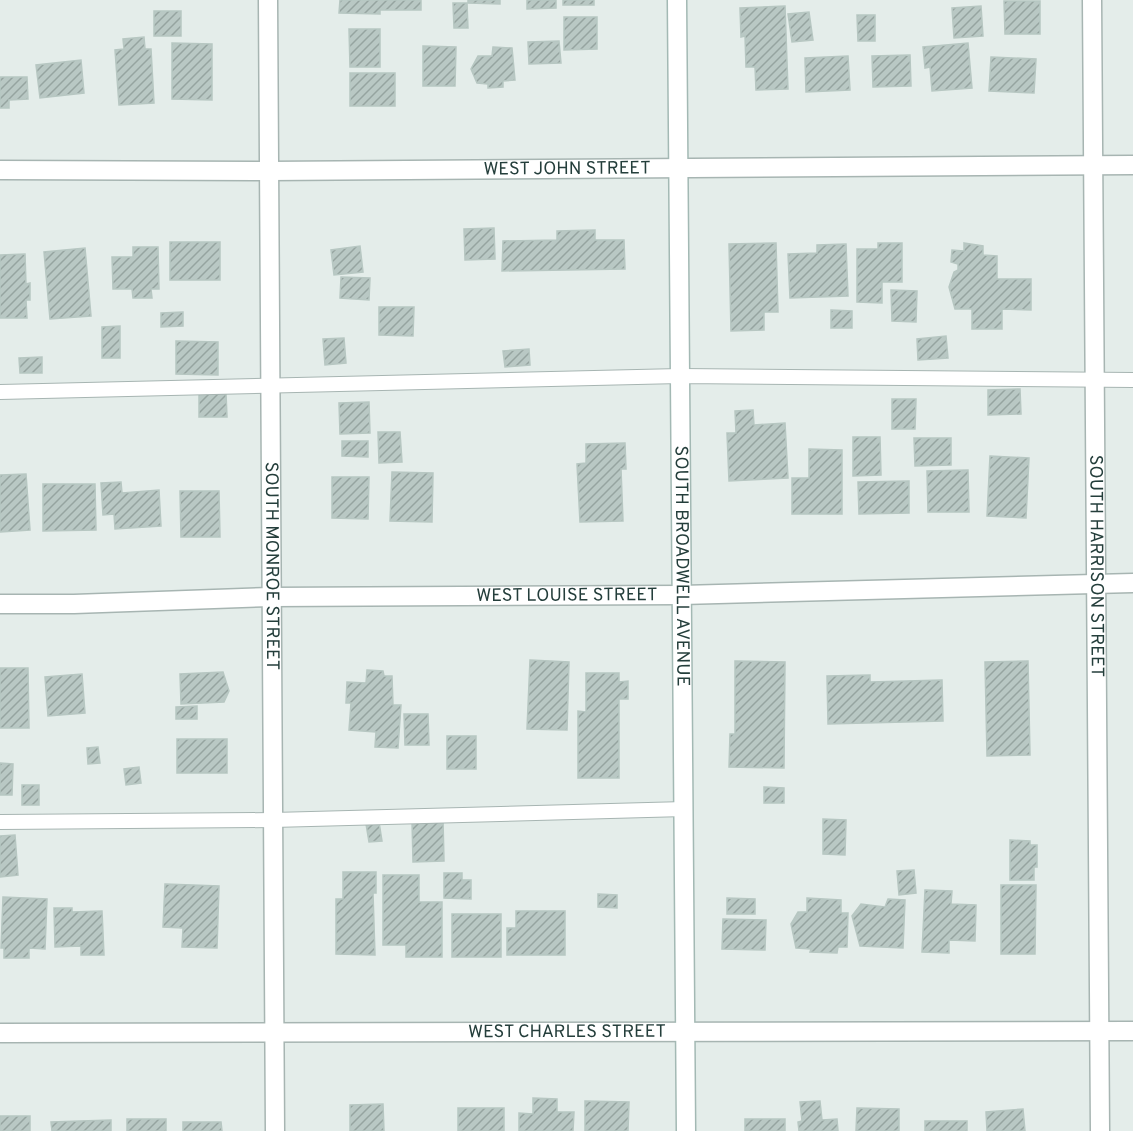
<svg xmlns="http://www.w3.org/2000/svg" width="1133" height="1131" font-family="Overpass,sans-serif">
<defs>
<pattern id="building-hatch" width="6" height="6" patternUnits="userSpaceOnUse" patternTransform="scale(1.5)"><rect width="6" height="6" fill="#b9c8c4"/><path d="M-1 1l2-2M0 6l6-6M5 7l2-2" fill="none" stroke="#96a4a0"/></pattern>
</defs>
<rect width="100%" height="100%" fill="#e4edea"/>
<g fill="url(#building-hatch)" stroke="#b7c7c2" stroke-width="1.5">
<path d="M340 0H421V10H380V14L339 13Z"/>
<path d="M468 0H500V4L468 3Z"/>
<path d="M527 0H556V8L527 9Z"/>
<rect x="563" y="0" width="31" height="5"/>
<path d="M1004 1H1040V34H1005Z"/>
<path d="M453 3H467L468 28H454Z"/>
<path d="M785 6 788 89 756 90 755 67H746L745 36 741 37 740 8Z"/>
<path d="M981 6 983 36 954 38 952 8Z"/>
<rect x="154" y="11" width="27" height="25"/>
<path d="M809 12 813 40 792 42 788 14Z"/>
<path d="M857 15H875V41H858Z"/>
<path d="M564 17H597V49L564 50Z"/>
<path d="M349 29H380V67H350Z"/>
<path d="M144 37 145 49H151L154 103 119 105 115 50 124 49 123 39Z"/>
<path d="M559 41 561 63 529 64 528 42Z"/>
<path d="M172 43 212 44V100L172 99Z"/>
<path d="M968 43 972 88 932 91 930 67 925 68 923 47Z"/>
<path d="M423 46 456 47 455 86H423Z"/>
<path d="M493 47 512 48 515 80 503 81V87L488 88V84L477 83 471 69 478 56H492Z"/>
<path d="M910 55 911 86 873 87 872 56Z"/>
<path d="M848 56 850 90 806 92 805 58Z"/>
<path d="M991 57 1036 59 1034 93 989 91Z"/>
<path d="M81 60 84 93 40 98 36 65Z"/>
<rect x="350" y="73" width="45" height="33"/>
<path d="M0 77H27L28 99 9 100V108H0Z"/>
<path d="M494 228 495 259 465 260 464 229Z"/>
<path d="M595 230V240H624L625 269 502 271 503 241 557 240V231Z"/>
<rect x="170" y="242" width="50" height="38"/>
<path d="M776 243 778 312H764V330L731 331 729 244Z"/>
<path d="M878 243H902V282H882V303L857 302V249H878Z"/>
<path d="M964 243 983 246V255L997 256V279H1031V310L1002 309V329H972V309H955L949 287 954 272 958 270V264L951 262 952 250 964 251Z"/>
<path d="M846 244 848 296 790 298 788 254 817 253V245Z"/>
<path d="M360 246 363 272 334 275 331 250Z"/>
<path d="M133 247H158L159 289H151L152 298H133L132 289H113L112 257H133Z"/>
<path d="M85 248 91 316 50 319 44 252Z"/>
<path d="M25 254 26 284 30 283V300H26L27 318H0V255Z"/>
<path d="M341 277 370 278 369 300 340 298Z"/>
<path d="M891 290 917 291 916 322 892 321Z"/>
<path d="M379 307H414L413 336 379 335Z"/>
<path d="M831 310 852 311V328H831Z"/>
<path d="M183 312V326L161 327V313Z"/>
<path d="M120 326V358H102V327Z"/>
<path d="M946 336 948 358 918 360 917 339Z"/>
<path d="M344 338 346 363 325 365 323 339Z"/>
<path d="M176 341 218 342V375L176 374Z"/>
<path d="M529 349 530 365 505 367 503 351Z"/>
<path d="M42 357V373H20L19 358Z"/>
<path d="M1020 389 1021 414 988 415V390Z"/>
<path d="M199 393H226L227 417H199Z"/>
<path d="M892 399H916L915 429H892Z"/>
<path d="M369 402 370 433 340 434 339 403Z"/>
<path d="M753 410 754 425 785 423 788 478 729 481 727 433H736L735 411Z"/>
<path d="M378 432H400L402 462 379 463Z"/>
<path d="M853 437H880L881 475 853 476Z"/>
<path d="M914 438H951V465L915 466Z"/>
<path d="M342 441H368V457L342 456Z"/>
<path d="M625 443 626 469H621L623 521 580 522 577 464 586 463V444Z"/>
<path d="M809 449 842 450V514H792V478H809Z"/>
<path d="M990 456 1029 458 1026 518 987 516Z"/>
<path d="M968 470 969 512H928L927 471Z"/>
<path d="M392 472 433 473 432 522 390 521Z"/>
<path d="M26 474 30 530 0 532V475Z"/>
<path d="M332 477H369L368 519 332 518Z"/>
<path d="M909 481V513L859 514 858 482Z"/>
<path d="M121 482 122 493 159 490 161 526 115 529 114 514 103 515 101 483Z"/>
<path d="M43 484H95L96 530 43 531Z"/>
<path d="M180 491H219L220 537H181Z"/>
<path d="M530 660 569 662 567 730 527 729Z"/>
<path d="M735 661 785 662 784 768 729 767 730 734H735Z"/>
<path d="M1028 661 1030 755 987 756 985 662Z"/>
<path d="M0 668H28L29 728H0Z"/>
<path d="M367 670 383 671 384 676H392L393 705H401L398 748 375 747 376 732 349 730 351 703H346L347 682 366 683Z"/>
<path d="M223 672 229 691 224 702 181 704 180 674Z"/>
<path d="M586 673H619V682L628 681V699H619V778H578V711L586 712Z"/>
<path d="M82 674 85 713 48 716 45 677Z"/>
<path d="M870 675V682L942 680 943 721 828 724 827 676Z"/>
<path d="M197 706V719H176V707Z"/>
<path d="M404 714H428L429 745H405Z"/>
<rect x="447" y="736" width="29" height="33"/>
<rect x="177" y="739" width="50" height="34"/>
<path d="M98 747 100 763 88 764 87 748Z"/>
<path d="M0 763 13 764 12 795H0Z"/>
<path d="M139 767 141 783 126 785 124 769Z"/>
<rect x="22" y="785" width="17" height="20"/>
<path d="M764 787 784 788V803H764Z"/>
<path d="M823 819 846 820 845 855 823 854Z"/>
<path d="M443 820 444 861 413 862 412 821Z"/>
<path d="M379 822 382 841 369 842 366 824Z"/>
<path d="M15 835 18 875 0 877V836Z"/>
<path d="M1010 840 1030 841V845H1037V867H1034V880H1010Z"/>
<path d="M914 870 916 893 899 895 897 871Z"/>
<path d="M343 872H376V893H373L375 955 336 954V899H343Z"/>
<path d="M444 873H462V880H471V899L444 898Z"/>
<path d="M383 875H419V902H442V957H406V945H383Z"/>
<path d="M165 884 219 886 217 948 182 947 183 928 163 927Z"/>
<path d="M1001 885H1036L1035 954H1001Z"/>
<path d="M925 890 952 891 951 904 976 905 975 941 949 940V953L922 952Z"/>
<path d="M598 894 617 895V908L598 907Z"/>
<path d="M3 897 47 899 45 949 29 948V958H4V948H1Z"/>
<path d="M727 898 755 899V914H727Z"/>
<path d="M807 898 841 900V913H848L847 947H838L837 953 810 952 811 949 796 948 791 924 798 912H807Z"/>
<path d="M888 899 905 900 903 948 860 946 852 916 861 904 885 907Z"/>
<path d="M54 908H72V912L102 911 104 955H81V946L55 947Z"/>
<path d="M516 911H565V955H507V928H516Z"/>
<rect x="452" y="914" width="49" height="43"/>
<path d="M723 919 766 920 765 950 722 949Z"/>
<path d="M533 1098 557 1099V1112H574L573 1131H519V1113L533 1114Z"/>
<path d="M585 1101 629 1102 628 1131H585Z"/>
<path d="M820 1101 822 1120 837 1119 838 1131H799L798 1122 802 1121 800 1102Z"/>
<path d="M383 1104 384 1131H350V1105Z"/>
<rect x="458" y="1108" width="46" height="23"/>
<path d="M857 1108 899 1109V1131H856Z"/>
<path d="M1023 1109 1025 1131H987L986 1112Z"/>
<rect x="0" y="1116" width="30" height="15"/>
<rect x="127" y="1119" width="39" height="12"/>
<rect x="745" y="1119" width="40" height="12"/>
<path d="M111 1120V1131H52L51 1122Z"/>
<rect x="925" y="1121" width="42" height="10"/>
<path d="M183 1122H221L222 1131H183Z"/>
</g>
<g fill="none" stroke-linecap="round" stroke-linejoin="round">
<g stroke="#a7b5b2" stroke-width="16">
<g id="lane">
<path d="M0 392 680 376 1133 380"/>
<path d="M0 822 273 820 685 809"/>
</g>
</g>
<g stroke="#a7b5b2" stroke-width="21">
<g id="street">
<path id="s1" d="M268 0 275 1131"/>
<path id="s2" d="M1092 0 1100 1131"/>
<path id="s3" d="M0 170 269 171 1133 165"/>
<path id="s4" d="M0 604H74L271 597 682 595 1133 583"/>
<path id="s5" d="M0 1033 1133 1031"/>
</g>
</g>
<g stroke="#a3b9b4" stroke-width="21">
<g id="secondary">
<path id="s6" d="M677 0 686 1131"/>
</g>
</g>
<use href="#lane" stroke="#fff" stroke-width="14"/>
<use href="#street" stroke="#fff" stroke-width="18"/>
<use href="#secondary" stroke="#fff" stroke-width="18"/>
</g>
<g text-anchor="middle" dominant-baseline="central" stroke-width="5" stroke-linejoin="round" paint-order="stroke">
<g font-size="18" fill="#243e3b" stroke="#f5faf8">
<text stroke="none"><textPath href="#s3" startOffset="567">WEST JOHN STREET</textPath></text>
<text stroke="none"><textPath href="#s6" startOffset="566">SOUTH BROADWELL AVENUE</textPath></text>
<text stroke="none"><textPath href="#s2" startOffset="566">SOUTH HARRISON STREET</textPath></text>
<text stroke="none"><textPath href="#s1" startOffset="566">SOUTH MONROE STREET</textPath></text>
<text stroke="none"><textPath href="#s4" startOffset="567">WEST LOUISE STREET</textPath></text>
<text stroke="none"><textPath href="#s5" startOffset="567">WEST CHARLES STREET</textPath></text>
</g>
</g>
</svg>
